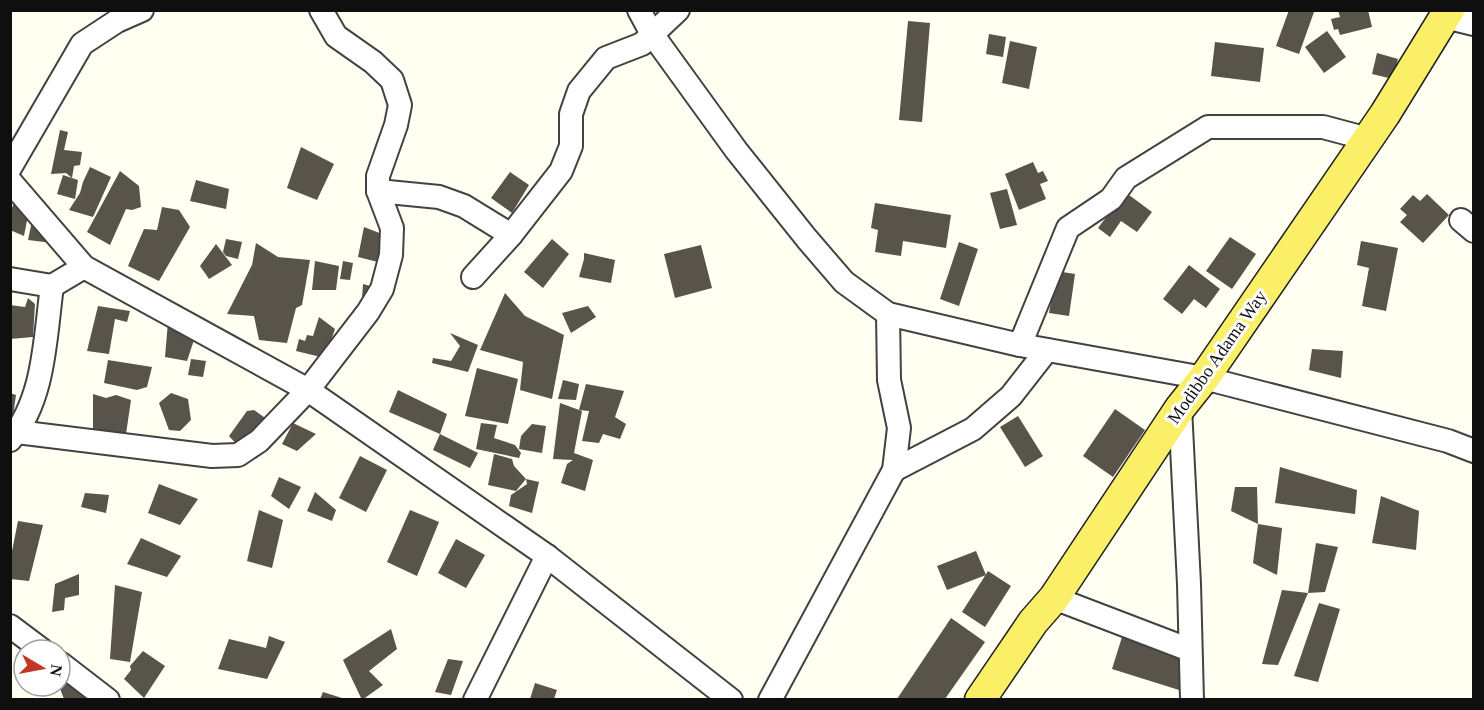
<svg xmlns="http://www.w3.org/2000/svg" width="1484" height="710" font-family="Georgia,serif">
<rect width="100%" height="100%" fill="#fffff2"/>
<g fill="#58534b">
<path d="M1289 10 1314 12 1299 54 1276 46Z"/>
<path d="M1338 10H1368L1372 27 1340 35 1338 29 1334 30 1331 19 1340 17Z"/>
<path d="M908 21 930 23 922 122 899 120Z"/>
<path d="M1327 31 1346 57 1324 73 1305 47Z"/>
<path d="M989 34 1006 37 1003 57 986 54Z"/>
<path d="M1010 41 1037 47 1029 89 1002 83Z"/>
<path d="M1215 42 1264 48 1260 82 1211 76Z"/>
<path d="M1377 53 1398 59 1393 79 1372 74Z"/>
<path d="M60 130 68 132 64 150 82 152 80 165 74 166 72 178 66 173 51 174Z"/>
<path d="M301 147 334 164 317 200 287 188Z"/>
<path d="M1033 162 1038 173 1043 171 1048 181 1040 184 1046 199 1019 210 1005 174Z"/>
<path d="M90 167 111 177 93 217 69 210 80 193 83 182Z"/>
<path d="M120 171 139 186 141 207 132 210 126 209 110 245 87 232Z"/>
<path d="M510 172 529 185 512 213 491 198Z"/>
<path d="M63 175 78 180 75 199 57 194Z"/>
<path d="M196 180 229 189 226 209 190 201Z"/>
<path d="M1007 189 1017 225 1000 229 990 193Z"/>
<path d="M1125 192 1152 212 1137 232 1121 221 1110 237 1098 228Z"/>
<path d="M1427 194 1449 215 1423 243 1400 222 1407 215 1400 209 1413 195 1420 201Z"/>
<path d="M14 202 30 205 24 236 10 230V214Z"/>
<path d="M875 203 951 215 946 248 903 241 901 256 875 252 878 230 871 228Z"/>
<path d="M162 207 179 210 190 227 159 281 128 266 144 229 157 230Z"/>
<path d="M32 221 52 243 28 240Z"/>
<path d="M364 227 387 236 382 263 358 257Z"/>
<path d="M1230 237 1256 254 1232 289 1206 271Z"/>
<path d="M226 239 242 242 238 259 226 256 223 252Z"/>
<path d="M552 239 569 254 543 288 524 272Z"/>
<path d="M1361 241 1398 248 1386 311 1362 306 1369 268 1357 265Z"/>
<path d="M959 242 978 249 959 306 940 299Z"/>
<path d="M256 243 278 257 310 260 302 305 296 308 287 343 259 340 254 316 227 314 252 265Z"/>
<path d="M216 244 232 265 209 279 200 266Z"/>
<path d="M701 245 712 288 675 298 664 254Z"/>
<path d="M584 253 615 260 611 283 579 277 584 259Z"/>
<path d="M315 261 339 266 336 290H312Z"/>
<path d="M343 261 353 263 350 280 340 279Z"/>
<path d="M1189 265 1220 289 1206 308 1194 299 1182 314 1163 299Z"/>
<path d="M1056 271 1075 274 1069 316 1049 313Z"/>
<path d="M363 284 370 286 369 298H362Z"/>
<path d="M505 293 525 316 564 335 552 399 520 390 523 362 480 350Z"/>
<path d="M28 298 35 304 33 337 10 339V305L25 307Z"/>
<path d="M98 306 130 311 127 322 115 319 109 354 87 351Z"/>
<path d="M588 306 596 317 571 333 562 313Z"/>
<path d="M319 317 335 329 325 358 296 351 299 339 305 341 307 335 313 336Z"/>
<path d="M168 322 199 325 187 361 165 357Z"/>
<path d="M450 333 478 345 468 372 432 363 433 358 451 361 460 346Z"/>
<path d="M1312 349 1343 351 1341 378 1309 370Z"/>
<path d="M191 359 206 361 203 377 188 375Z"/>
<path d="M108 360 152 367 147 387 137 390 104 383Z"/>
<path d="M477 368 518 379 508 424 465 416Z"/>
<path d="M563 380 579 384 576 400 558 399Z"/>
<path d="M586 384 624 391 615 417 626 424 620 439 603 434 599 443 582 441 589 411 579 410Z"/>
<path d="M398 390 447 414 440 434 389 412Z"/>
<path d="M10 393 16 395 12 423H10Z"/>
<path d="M171 393 188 399 191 420 180 431 169 430 159 403Z"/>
<path d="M93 394 106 398 116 395 131 400 126 434 93 431Z"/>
<path d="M560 403 582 411 574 453 593 460 585 491 561 483 567 464 573 460 553 459Z"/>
<path d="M1115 409 1145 430 1113 477 1083 456Z"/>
<path d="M254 410 268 420 240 448 229 436 247 411Z"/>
<path d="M1018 416 1043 456 1025 467 1000 427Z"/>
<path d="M293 423 316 434 297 451 282 444Z"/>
<path d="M481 423 497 425 494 438 515 445 521 453 519 458 476 449Z"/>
<path d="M532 424 546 426 542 453 519 449 521 436Z"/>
<path d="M440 434 478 453 470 468 433 450Z"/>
<path d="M494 454 512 459 514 466 526 479 516 491 488 485Z"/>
<path d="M360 456 387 470 366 512 339 498Z"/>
<path d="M1280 467 1357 490 1355 514 1275 503Z"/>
<path d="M279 477 301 487 289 509 271 496Z"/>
<path d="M526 479 539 482 532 513 509 506 511 495 527 484Z"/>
<path d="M159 484 198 499 180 525 148 513Z"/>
<path d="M1235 487H1257L1258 524 1231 511Z"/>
<path d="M315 492 336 510 332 521 307 511Z"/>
<path d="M85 493 109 495 106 513 81 507Z"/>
<path d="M1381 496 1419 511 1416 550 1372 543Z"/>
<path d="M259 510 283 520 272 568 247 561Z"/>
<path d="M410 510 439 522 417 576 387 562Z"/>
<path d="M18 521 43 525 29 581 10 579V561Z"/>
<path d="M1258 524 1282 528 1277 575 1253 563Z"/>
<path d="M141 538 181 556 167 577 127 564Z"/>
<path d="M456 539 485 555 466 588 438 573Z"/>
<path d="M1316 543 1338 547 1325 592 1308 593Z"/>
<path d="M976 551 986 575 947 590 937 566Z"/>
<path d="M988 571 1011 586 985 627 962 612Z"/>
<path d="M79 574V595L65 598 64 610 52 612 55 584Z"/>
<path d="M115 585 142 592 130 662 110 659Z"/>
<path d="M1282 590 1308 593 1278 665 1262 664Z"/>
<path d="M1319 603 1340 609 1318 682 1294 676Z"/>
<path d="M951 618 985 642 945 699H897Z"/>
<path d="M391 629 397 649 369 671 383 685 362 700 343 660Z"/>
<path d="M269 636 285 642 267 679 218 669 229 639 266 648Z"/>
<path d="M1122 637 1189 658 1179 690 1112 669Z"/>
<path d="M143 651 165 666 144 698 124 679 131 670 130 666Z"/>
<path d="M448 659 463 661 451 695 435 692Z"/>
<path d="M66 675 90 699H64L59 686 60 677Z"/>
<path d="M535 683 557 690 554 699H530Z"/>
<path d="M323 692 345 699H320Z"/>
</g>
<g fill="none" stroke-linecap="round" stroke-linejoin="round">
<g stroke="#424242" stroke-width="26">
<g id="minor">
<path d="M639 10 652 34 736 150 807 239 844 282 888 314 1020 345 1204 378 1448 441 1474 451"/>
<path d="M1445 17 1474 24"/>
<path d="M10 168 82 44 117 21 142 10"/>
<path d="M10 181 84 267 308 390 547 556 731 700"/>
<path d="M378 191 439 197 464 206 511 235"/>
<path d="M1461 220 1474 231"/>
<path d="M473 277 511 235 561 171 571 146V114L579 91 606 58 642 44 678 10"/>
<path d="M10 279 52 286 84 267"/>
<path d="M1020 345 1068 228 1111 199 1126 178 1208 127H1323L1368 139"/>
<path d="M1180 408 1189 584 1192 700"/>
<path d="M17 432 212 456 238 455 259 441 308 390 368 312 382 289 391 255 392 228 378 191V176L396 125 400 105 392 80 373 62 336 36 321 10"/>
<path d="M10 440C45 399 45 337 52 286"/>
<path d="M894 470 973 429 1011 396 1047 350"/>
<path d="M1054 598 1190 650"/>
<path d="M10 626 42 650"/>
<path d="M60 663 108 700"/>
<path d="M475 700 547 556"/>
<path d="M770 700 894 470 899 428 889 380 888 314"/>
</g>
</g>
<g stroke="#202020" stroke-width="33">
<path id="major" d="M980 700 1033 622 1054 598 1180 408 1204 378 1385 114 1449 10"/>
</g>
<use href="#minor" stroke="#fff" stroke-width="22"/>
<use href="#major" stroke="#faef67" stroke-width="30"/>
</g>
<g text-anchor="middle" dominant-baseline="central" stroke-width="6" stroke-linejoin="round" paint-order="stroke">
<g font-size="18" fill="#0f0f0f" stroke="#fff">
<text transform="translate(1217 357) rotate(-55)">Modibbo Adama Way</text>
</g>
</g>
<rect width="1484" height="710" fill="none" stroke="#0f0f0f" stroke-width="24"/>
<g transform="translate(42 668) rotate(100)"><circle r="28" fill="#ffffff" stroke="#9f9f9f" stroke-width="1.5"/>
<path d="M0-4.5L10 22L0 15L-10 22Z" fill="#c23825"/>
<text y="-9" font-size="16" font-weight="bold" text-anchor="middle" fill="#0f0f0f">N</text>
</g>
</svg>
